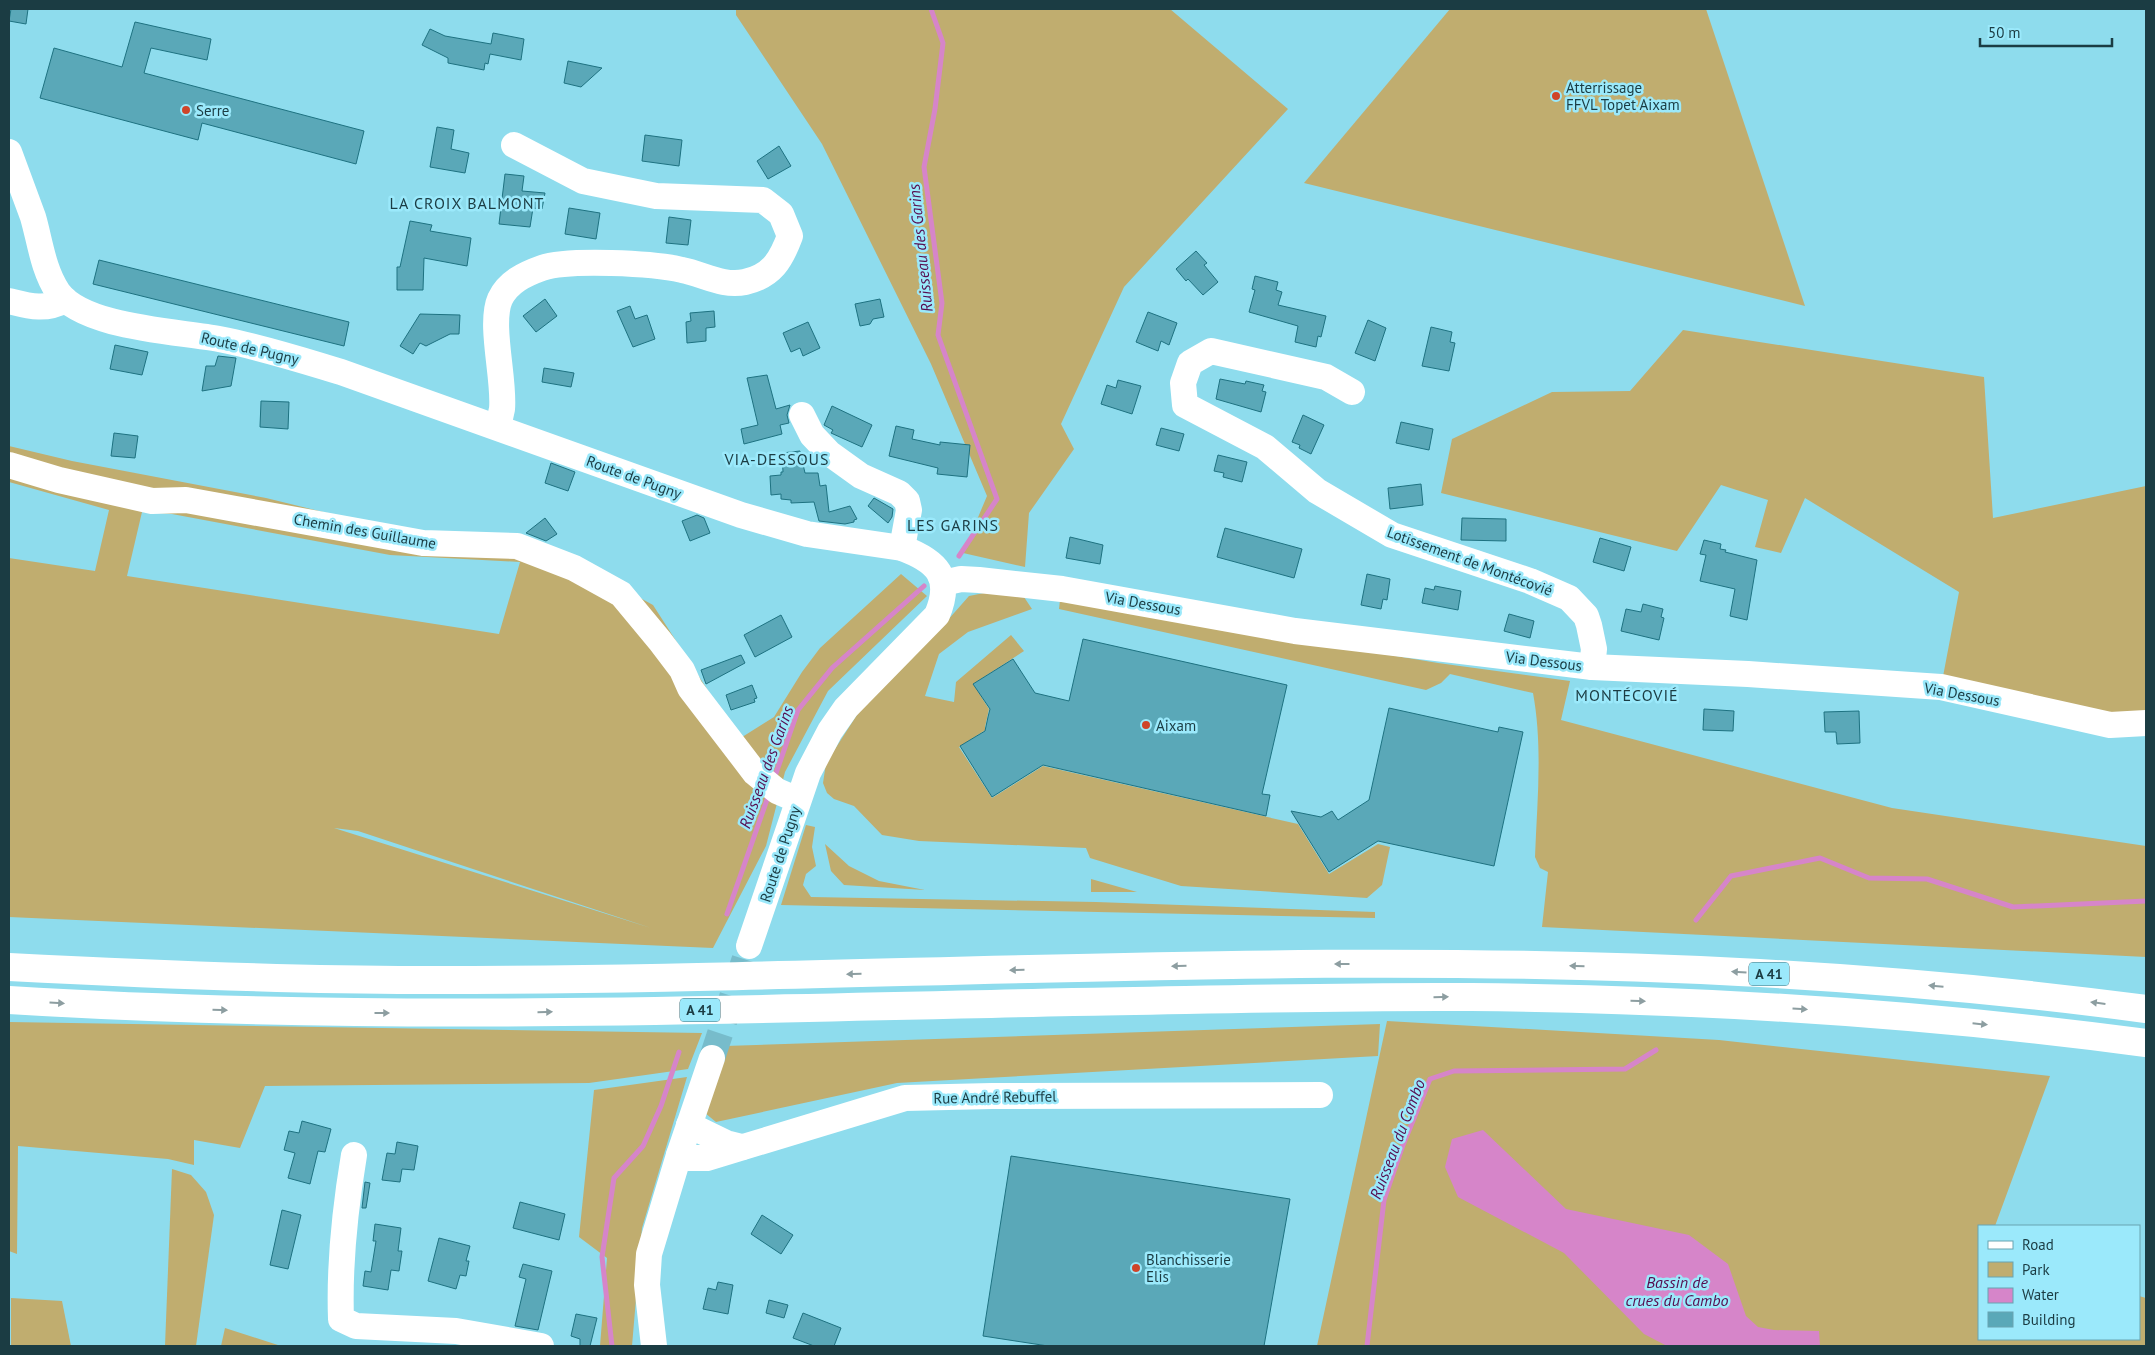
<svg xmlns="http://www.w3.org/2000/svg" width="2155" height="1355" font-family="'PT Sans',sans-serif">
<rect width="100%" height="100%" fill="#8edced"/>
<g fill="#c0ad6f" fill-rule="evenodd">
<path d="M736 9H1170L1288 109 1124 287 1061 424 1074 449 1029 513 1025 567 963 553 987 496 931 364 822 144 736 15Z"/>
<path d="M1450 9H1706L1805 306 1304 183Z"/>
<path d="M1683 330 1984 377 1993 518 2146 486V724L1941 687 1959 592 1805 498 1781 553 1755 547 1768 500 1721 485 1677 551 1441 493 1452 439 1552 392 1630 391Z"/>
<path d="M9 446 72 461 266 498 413 534 602 577 653 605 739 739 774 717 802 672 820 648 901 574 927 596 828 691 785 772 766 846 713 948 9 917V558L95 571 109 510 9 482ZM142 512 172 514 390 555 520 562 499 634 127 576ZM334 828 358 831 651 928Z"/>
<path d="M994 591 1022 594 1032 609 968 632 939 654 925 696 954 702 956 682 1011 635 1024 651 973 684 989 709 985 727 987 729 959 747 992 798 1043 766 1298 824 1329 874 1378 844 1390 847 1382 885 1367 898 1181 886 1090 858 1086 848 919 841 882 835 854 806 834 799 827 793 823 783 826 763 862 707 939 630 969 596Z"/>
<path d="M1060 600 1438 663 1570 681 1561 720 1892 808 2146 846V957L1542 927 1548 872 1540 868 1535 857C1537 803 1543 747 1533 693L1450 674 1441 683 1426 690 1059 609Z"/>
<path d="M806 825 815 827 812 847 816 866 806 874 803 885 811 897 1096 902 1375 912V918L781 905Z"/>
<path d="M825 844 849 866 879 881 925 890 844 885 831 871Z"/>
<path d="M1091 879 1137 892H1091Z"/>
<path d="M1387 1021 1719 1040 2050 1076 1995 1226H1979V1339H2139V1296L2146 1298V1346H1317Z"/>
<path d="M9 1022 702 1033 688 1069 589 1083 265 1086 240 1148 194 1140V1165L168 1159 18 1146 17 1254 9 1251Z"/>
<path d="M1380 1024 1378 1056 897 1083 716 1122 705 1113 708 1093 725 1046Z"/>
<path d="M687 1077 642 1228 632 1346H600L607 1258 579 1237 594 1090Z"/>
<path d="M172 1169 191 1175 206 1192 214 1215 196 1346H165Z"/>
<path d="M11 1298 62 1301 71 1346H11Z"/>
<path d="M225 1328 281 1346H221Z"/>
</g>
<path fill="#d685c9" d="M1483 1130 1566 1209 1689 1235 1728 1264 1746 1316 1758 1327 1774 1330 1819 1331 1820 1346H1667L1644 1334 1564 1253 1458 1197 1445 1167 1452 1139Z"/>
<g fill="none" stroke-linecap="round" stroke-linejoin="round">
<g stroke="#d685c9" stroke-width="5">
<path d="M931 9 943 43 935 109 924 167 942 303 938 335 997 499 959 556"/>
<path d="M774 779 798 710 832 668 924 586"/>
<path d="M727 914 769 794"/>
<path d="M1696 920 1731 876 1820 858 1869 878 1927 879 2013 907 2146 901"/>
<path d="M612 1346 602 1257 614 1178 643 1146 661 1106 679 1052"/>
<path d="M1367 1346 1384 1200 1403 1145 1430 1079 1454 1071 1625 1069 1656 1050"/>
</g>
</g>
<g fill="#5aa8b8" stroke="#1e7281">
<path d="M11 9H28L26 24 9 21Z"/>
<path d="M135 22 211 39 207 60 151 48 144 73 364 131 356 164 202 123 198 140 40 98 54 48 122 67Z"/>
<path d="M430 29 445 36 491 44 493 33 524 39 521 60 490 54 488 64 485 63 484 70 448 63V58L422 45Z"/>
<path d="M568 61 602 68 581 87 564 83Z"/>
<path d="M437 127 454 130 451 149 469 153 465 173 430 167Z"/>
<path d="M645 135 682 140 679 166 642 161Z"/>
<path d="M779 146 791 166 768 179 757 161Z"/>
<path d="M505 174 524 176 522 191 545 193 542 209 533 208 530 227 499 224Z"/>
<path d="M569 208 600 213 596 239 565 234Z"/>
<path d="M669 217 691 220 688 245 666 243Z"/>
<path d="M410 221 432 225 430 231 471 238 467 266 424 258 423 290H397V267H400Z"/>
<path d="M1196 251 1207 263 1204 265 1218 282 1203 295 1188 279 1186 281 1176 269Z"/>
<path d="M99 260 349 322 344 346 93 284Z"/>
<path d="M1255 276 1278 282 1276 290 1282 292 1278 305 1326 316 1321 337 1318 336 1316 347 1295 342 1298 326 1249 312 1255 290 1252 289Z"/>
<path d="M545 299 557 316 536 332 523 316Z"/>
<path d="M880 299 884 317 873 319 870 324 860 326 855 304Z"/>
<path d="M630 306 635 319 647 315 655 339 633 347 617 311Z"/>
<path d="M714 311 715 327 706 328V341L687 343 686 322 691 321 690 313Z"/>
<path d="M1148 312 1177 323 1169 345 1161 341 1158 351 1136 342Z"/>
<path d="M420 314 460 315 459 334H450L426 346 420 343 413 354 400 346Z"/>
<path d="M1368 320 1386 328 1375 361 1355 353Z"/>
<path d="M808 322 820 348 803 356 800 348 791 352 783 333Z"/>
<path d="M1431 327 1452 332 1450 342 1455 343 1449 371 1422 366Z"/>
<path d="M115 345 148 352 142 375 110 369Z"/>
<path d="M218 356 236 358 231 386 202 391 206 366H215Z"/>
<path d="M544 368 574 373 571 387 542 382Z"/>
<path d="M767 375 776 409 790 405 787 415 789 423 780 425 782 434 744 444 741 429 758 425 747 378Z"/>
<path d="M1220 379 1245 384 1246 381 1264 385 1262 391 1266 392 1261 412 1216 399Z"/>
<path d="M1118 380 1141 386 1132 414 1101 404 1107 385 1116 388Z"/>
<path d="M261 401 289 402 288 429 260 427Z"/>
<path d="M832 406 872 425 862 447 831 433 833 430 824 425Z"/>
<path d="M1303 415 1324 425 1311 454 1299 448 1300 445 1292 442Z"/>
<path d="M1401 422 1433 429 1429 450 1396 443Z"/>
<path d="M896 426 914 430 912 439 940 445V442L970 445 967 477 937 474 938 468 889 456Z"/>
<path d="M1161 428 1184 434 1179 451 1156 445Z"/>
<path d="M114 433 138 436 135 458 111 456Z"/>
<path d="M800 451 805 473H818L820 486 826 485 829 512 850 506 857 519 854 520V522L845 524 819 521 814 502 791 503V500L781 499V494L771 495 770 476 781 475V472H783L782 453Z"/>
<path d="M1218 455 1247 462 1242 482 1223 477 1224 473 1214 471Z"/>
<path d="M551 463 575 472 568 491 545 483Z"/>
<path d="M1421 484 1423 505 1390 509 1388 488Z"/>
<path d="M874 498 893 509 892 517 888 523 868 506Z"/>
<path d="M697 515 704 518 710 533 690 541 682 521Z"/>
<path d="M545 518 557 534 546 541 526 533Z"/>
<path d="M1462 518 1506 519V541L1461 540Z"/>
<path d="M1225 528 1302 549 1294 578 1217 557Z"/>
<path d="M1070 537 1103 545 1100 564 1066 558Z"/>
<path d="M1600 538 1631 547 1624 571 1593 562Z"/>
<path d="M1704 540 1721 544 1720 549 1726 550 1725 552 1757 560 1747 620 1730 616 1735 589 1700 581 1706 555 1700 554Z"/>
<path d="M1367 574 1390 579 1387 600 1383 599 1381 609 1361 605Z"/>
<path d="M1435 586 1461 591 1458 610 1422 603 1425 588 1434 590Z"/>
<path d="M1643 604 1663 609 1661 617 1664 618 1659 640 1621 631 1626 609 1641 612Z"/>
<path d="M1509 614 1534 621 1530 638 1504 631Z"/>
<path d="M781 615 792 637 755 657 744 635Z"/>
<path d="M1083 639 1287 685 1262 794 1270 795 1266 816 1043 765 992 797 960 746 985 731 988 717 990 709 973 684 1013 659 1035 693 1069 701Z"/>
<path d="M741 655 745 663 706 684 701 670Z"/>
<path d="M752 685 757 698 754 699 755 702 731 710 726 695Z"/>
<path d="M1389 708 1498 732 1499 727 1523 732 1494 866 1378 841 1329 872 1291 811 1321 817 1332 811 1338 820 1369 800Z"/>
<path d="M1704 709 1734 711 1733 731 1703 730Z"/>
<path d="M1859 711 1860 743 1837 744 1836 732H1825L1824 712Z"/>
<path d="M302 1121 331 1129 325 1152 318 1151 310 1184 288 1178 295 1153 284 1150 289 1131 299 1133Z"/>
<path d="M397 1142 418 1146 414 1170 402 1169 400 1182 382 1180 387 1153 395 1154Z"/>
<path d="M1011 1156 1290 1199 1264 1346H1048L983 1336Z"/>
<path d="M365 1182 370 1183 366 1208H362Z"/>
<path d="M520 1202 565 1214 559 1240 513 1228Z"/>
<path d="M282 1210 301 1215 288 1269 270 1265Z"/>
<path d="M762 1215 793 1235 781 1254 751 1234Z"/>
<path d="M375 1224 401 1228 398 1251H402L399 1271 391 1270 388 1290 363 1286 365 1271 371 1272 376 1241H373Z"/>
<path d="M439 1238 470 1246 466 1261H469L466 1276 460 1275 456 1289 428 1281Z"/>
<path d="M523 1264 552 1271 538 1330 515 1326 526 1279 519 1277Z"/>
<path d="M718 1282 733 1285 728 1314 703 1309 708 1288 716 1290Z"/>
<path d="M769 1300 788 1305 784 1318 766 1313Z"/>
<path d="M803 1313 841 1328 834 1346H814L793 1338Z"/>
<path d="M576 1314 597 1318 590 1346H580V1339L571 1336Z"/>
</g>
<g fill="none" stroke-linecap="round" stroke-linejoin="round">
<path stroke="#77bccb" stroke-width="26" stroke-dasharray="26 13" stroke-linecap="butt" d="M712 1058 749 946"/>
<g stroke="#fff" stroke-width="26">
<path d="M9 152C17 174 25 195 33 217 40 241 43 270 58 292 84 328 177 331 219 339 261 347 301 360 341 372L741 515 807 534 902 548C937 561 953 577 937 615L846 708 830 731 808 773 749 946"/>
<path d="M9 301C29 306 45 311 65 300"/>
<path d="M1352 392 1326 377 1211 351 1190 363 1183 383 1185 405 1265 447 1317 491 1392 535 1530 581 1569 598 1586 616 1589 625 1594 649 1592 667"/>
<path d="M802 415 812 435 829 453 861 476 899 493 907 501 909 510 902 548"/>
<path d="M497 427C499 422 501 415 502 409 505 380 489 324 500 299 508 282 525 274 542 268 568 259 654 263 682 270 703 274 723 287 745 282 772 276 781 260 790 236L781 214 763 200 656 196 583 181 514 145"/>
<path d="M9 465 59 480 152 501 186 500 423 543 517 546 574 568 621 594 660 641 682 670 690 688 755 773 777 791 798 800"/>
<path d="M943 583 961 579 979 580 1062 589 1295 631 1592 667 1748 674 1941 687 2110 725 2146 723"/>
<path d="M689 1125 726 1143 742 1147"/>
<path d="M354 1155C345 1209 339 1263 341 1319L356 1326 456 1331 541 1346"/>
<path d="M679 1155 688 1158H707L905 1098 992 1096 1320 1095"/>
<path d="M654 1346 647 1285 649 1254 679 1155 712 1058"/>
</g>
<g stroke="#fff" stroke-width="28">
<path d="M9 967C145 974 281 980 417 980 858 981 1299 949 1739 972 1875 979 2011 991 2146 1009"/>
<path d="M9 1000C363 1022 718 1010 1073 1002 1205 1000 1338 996 1471 997 1697 999 1922 1013 2146 1043"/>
</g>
</g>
<defs><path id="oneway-solid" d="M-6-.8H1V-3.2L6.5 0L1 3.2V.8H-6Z" transform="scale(1.25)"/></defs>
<g fill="#8d9ea1">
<use href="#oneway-solid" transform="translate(1342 964) rotate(180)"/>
<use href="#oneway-solid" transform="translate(1179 966) rotate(179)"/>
<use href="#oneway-solid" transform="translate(1577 966) rotate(-178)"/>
<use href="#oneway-solid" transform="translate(1017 970) rotate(179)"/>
<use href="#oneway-solid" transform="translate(1739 972) rotate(-177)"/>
<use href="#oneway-solid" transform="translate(854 974) rotate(179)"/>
<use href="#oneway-solid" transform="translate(1936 986) rotate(-175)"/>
<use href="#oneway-solid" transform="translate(1441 997) rotate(-1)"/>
<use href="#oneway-solid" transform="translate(1638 1001) rotate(1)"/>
<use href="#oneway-solid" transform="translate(57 1003) rotate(3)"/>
<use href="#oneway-solid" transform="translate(2098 1003) rotate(-173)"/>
<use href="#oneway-solid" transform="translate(1800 1009) rotate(4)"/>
<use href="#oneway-solid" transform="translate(220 1010) rotate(2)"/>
<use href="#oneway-solid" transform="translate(545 1012) rotate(-1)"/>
<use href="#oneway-solid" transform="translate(382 1013)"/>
<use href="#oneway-solid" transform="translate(1980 1024) rotate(6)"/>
</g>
<g fill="#cf4429" stroke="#9be9fb" stroke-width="2">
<circle cx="1556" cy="96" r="5"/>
<circle cx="186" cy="110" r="5"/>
<circle cx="1146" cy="725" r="5"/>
<circle cx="1136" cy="1268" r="5"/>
</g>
<g text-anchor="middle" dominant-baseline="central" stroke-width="5" stroke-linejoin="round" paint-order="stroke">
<g fill="#9be9fb" stroke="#41707a" stroke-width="1">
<rect x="1749" y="962.5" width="40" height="23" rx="4"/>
<rect x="680" y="998.5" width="40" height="23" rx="4"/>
</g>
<g font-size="14" font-weight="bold" fill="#1b3c43">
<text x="1769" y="974">A 41</text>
<text x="700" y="1010">A 41</text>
</g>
<g font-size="15" fill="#1b3c43" stroke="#9be9fb" text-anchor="start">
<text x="1566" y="87">Atterrissage<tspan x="1566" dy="17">FFVL Topet Aixam</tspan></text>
<text x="196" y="110">Serre</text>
<text x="1156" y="725">Aixam</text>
<text x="1146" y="1259">Blanchisserie<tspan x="1146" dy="17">Elis</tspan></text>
</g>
<g font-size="15" fill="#1b3c43" stroke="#9be9fb">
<text transform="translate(250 348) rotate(13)">Route de Pugny</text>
<text transform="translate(634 477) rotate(20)">Route de Pugny</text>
<text transform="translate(365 531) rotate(10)">Chemin des Guillaume</text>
<text transform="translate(1470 561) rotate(20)">Lotissement de Montécovié</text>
<text transform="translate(1143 603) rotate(10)">Via Dessous</text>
<text transform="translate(1544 661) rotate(7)">Via Dessous</text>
<text transform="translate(1962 694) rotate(10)">Via Dessous</text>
<text transform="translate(780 854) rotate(-72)">Route de Pugny</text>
<text transform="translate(995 1097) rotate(-1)">Rue André Rebuffel</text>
</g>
<g font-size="16" letter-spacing="1" fill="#1b3c43" stroke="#9be9fb">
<text x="467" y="203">LA CROIX BALMONT</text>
<text x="777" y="459">VIA-DESSOUS</text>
<text x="953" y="525">LES GARINS</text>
<text x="1627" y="695">MONTÉCOVIÉ</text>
</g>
<g font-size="16" font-style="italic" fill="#560d4f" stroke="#9be9fb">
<text transform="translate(920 248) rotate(-96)">Ruisseau des Garins</text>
<text transform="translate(766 767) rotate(-70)">Ruisseau des Garins</text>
<text transform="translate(1397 1139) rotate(-69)">Ruisseau du Combo</text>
<text x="1677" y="1282">Bassin de<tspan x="1677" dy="18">crues du Cambo</tspan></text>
</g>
</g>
<rect width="2155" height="1355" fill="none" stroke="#1b3c43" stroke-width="20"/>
<rect x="1978" y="1225" width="162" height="115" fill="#9be9fb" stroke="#68a4b1"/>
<rect x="1988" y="1241" width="25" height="8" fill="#ffffff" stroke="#68a4b1"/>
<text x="2022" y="1250" font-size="15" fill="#1b3c43">Road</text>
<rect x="1988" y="1262" width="25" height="15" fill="#c0ad6f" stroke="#68a4b1"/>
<text x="2022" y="1275" font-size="15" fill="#1b3c43">Park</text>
<rect x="1988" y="1288" width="25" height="15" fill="#d685c9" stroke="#68a4b1"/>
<text x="2022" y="1300" font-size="15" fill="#1b3c43">Water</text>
<rect x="1988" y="1312" width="25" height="15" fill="#5aa8b8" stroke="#68a4b1"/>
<text x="2022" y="1325" font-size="15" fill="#1b3c43">Building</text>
<path d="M1980 38v8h132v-8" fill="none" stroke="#1b3c43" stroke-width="2.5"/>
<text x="1988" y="38" font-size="15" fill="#1b3c43" stroke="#9be9fb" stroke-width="4" paint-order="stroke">50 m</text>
</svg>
